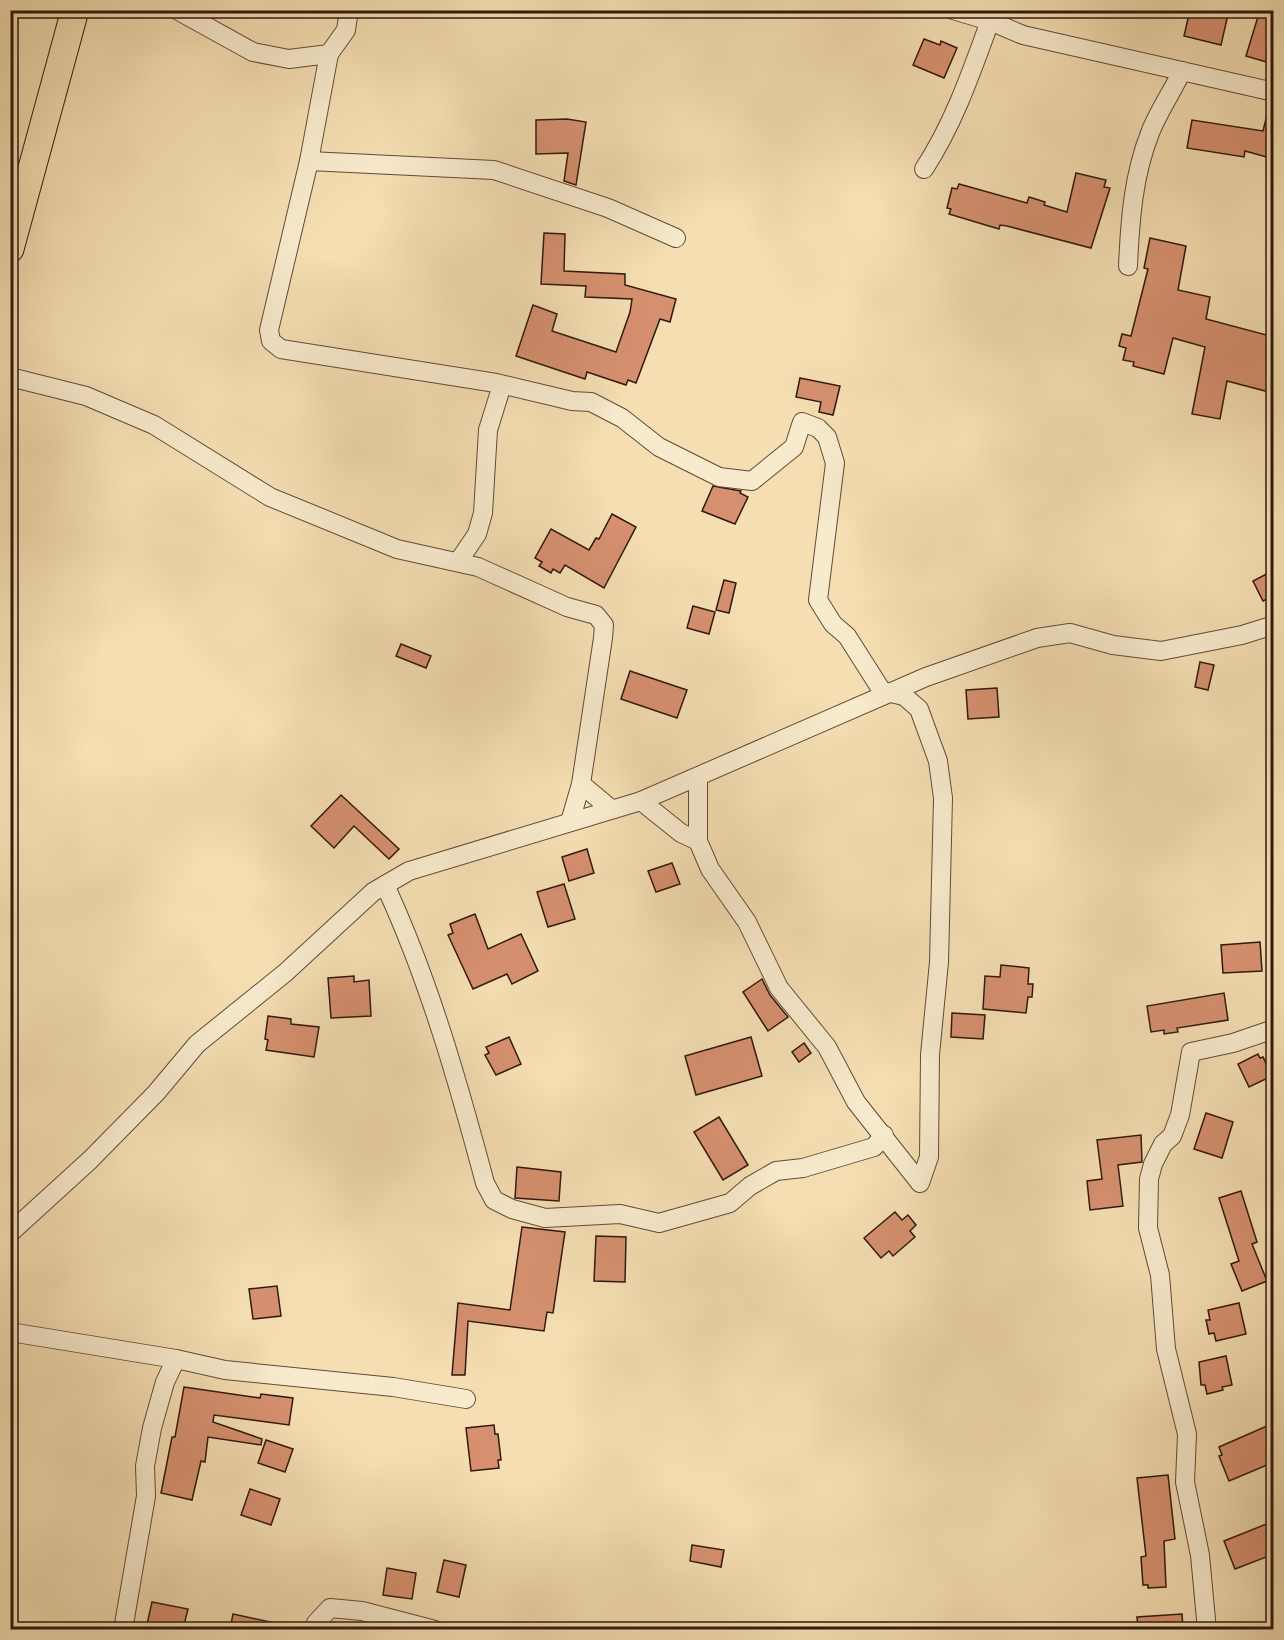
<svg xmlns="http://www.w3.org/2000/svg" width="1284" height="1640" font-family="'IM FELL DW Pica',serif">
<rect width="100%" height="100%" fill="#f4deb2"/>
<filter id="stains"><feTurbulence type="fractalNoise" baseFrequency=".00333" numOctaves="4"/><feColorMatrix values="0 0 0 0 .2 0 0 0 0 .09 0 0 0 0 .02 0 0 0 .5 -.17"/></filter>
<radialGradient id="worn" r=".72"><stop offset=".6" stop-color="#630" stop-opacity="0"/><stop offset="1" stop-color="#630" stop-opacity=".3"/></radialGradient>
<g fill="#d69070" stroke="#31190e" stroke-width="1.5">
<path d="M1190 10H1229L1221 45 1184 36Z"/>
<path d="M1260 10H1274V53L1270 63 1246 56Z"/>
<path d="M924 39 940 45 941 41 957 48 944 78 913 65Z"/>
<path d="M1269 107H1274V159L1245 151 1244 157 1187 148 1192 120 1263 131Z"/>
<path d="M567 119 586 122 576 185 564 181 568 153 536 154V120Z"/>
<path d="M1076 173 1106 180 1104 187 1110 188 1091 248 1007 226 1000 225 999 229 949 214 951 209 947 208 952 188 957 189 959 184 1027 203 1029 197 1045 202 1044 205 1067 212Z"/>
<path d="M544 233 565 234 564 271 625 274V285L676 299 670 322 660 319 636 383 628 380 626 385 587 372 585 379 516 356 533 305 557 314 552 331 616 352 630 312 632 299 585 297 586 286 541 284Z"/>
<path d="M1150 238 1186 246 1178 290 1210 297 1206 319 1274 337 1267 366 1274 367 1269 392 1227 381 1220 419 1192 414 1205 347 1173 338 1164 374 1133 366 1134 362 1123 360 1126 348 1119 346 1122 334 1131 336 1148 269 1144 268Z"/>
<path d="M800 378 840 386 833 415 819 412 821 402 796 397Z"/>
<path d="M713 486 741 491 740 493 748 497 735 524 702 511Z"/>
<path d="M612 514 636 527 604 588 565 565 560 573 553 569 551 573 539 566 542 562 535 558 551 529 589 550 596 538 599 539Z"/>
<path d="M1274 570V596L1263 601 1253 581Z"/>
<path d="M724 580 736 583 729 613 716 610Z"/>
<path d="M693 606 715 612 709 634 687 628Z"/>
<path d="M401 644 431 656 426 668 396 656Z"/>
<path d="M1200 662 1214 665 1208 690 1195 687Z"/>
<path d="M630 671 687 690 677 718 621 699Z"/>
<path d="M997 688 999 717 968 719 966 690Z"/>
<path d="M341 795 399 849 389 859 354 826 334 848 311 826Z"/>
<path d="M587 849 594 873 569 881 562 857Z"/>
<path d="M672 863 680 884 656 892 648 871Z"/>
<path d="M564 884 575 919 548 927 537 892Z"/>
<path d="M475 914 488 949 521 934 538 971 512 984 507 974 473 989 448 935 453 933 450 924Z"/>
<path d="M1260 942 1262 971 1223 973 1221 945Z"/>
<path d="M1001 965 1029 968 1028 984H1033L1032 997H1028L1026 1013 983 1009 985 976 1000 977Z"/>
<path d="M354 976V982L369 980 371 1016 331 1018 328 978Z"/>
<path d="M762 979 770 995 788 1017 768 1031 743 992Z"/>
<path d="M1224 993 1228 1020 1177 1028 1178 1032 1164 1034V1030L1151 1032 1147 1006Z"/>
<path d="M952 1013 985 1015 983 1039 951 1037Z"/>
<path d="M268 1016 291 1019V1024L319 1027 314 1057 266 1050 268 1040 265 1039Z"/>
<path d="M509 1037 521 1064 496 1075 485 1055 489 1053 486 1047Z"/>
<path d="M751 1037 762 1076 696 1095 685 1056Z"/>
<path d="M804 1043 811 1053 799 1062 792 1052Z"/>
<path d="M1258 1054 1260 1058 1263 1057 1272 1076 1249 1087 1238 1064Z"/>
<path d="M1206 1113 1233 1122 1222 1158 1194 1149Z"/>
<path d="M719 1117 748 1165 723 1180 694 1132Z"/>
<path d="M1141 1135 1142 1162 1118 1165 1123 1206 1090 1210 1087 1181 1102 1179 1097 1140Z"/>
<path d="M517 1167 561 1172 559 1201 515 1198Z"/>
<path d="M1241 1191 1257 1242 1252 1244 1267 1281 1242 1291 1231 1264 1239 1261 1219 1198Z"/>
<path d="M895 1212 902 1220 908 1215 916 1225 910 1231 915 1237 893 1256 889 1251 881 1258 864 1238Z"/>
<path d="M522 1227 565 1232 553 1313 547 1312 544 1331 468 1321 465 1375H452L458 1303 510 1310Z"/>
<path d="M596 1236 626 1237 625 1282 594 1281Z"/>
<path d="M277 1286 281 1316 253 1319 249 1289Z"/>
<path d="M1239 1303 1246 1334 1216 1341 1214 1333 1209 1334 1206 1320H1210L1208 1310Z"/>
<path d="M1226 1356 1232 1385 1222 1387 1223 1390 1207 1394 1205 1385H1201L1199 1362Z"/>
<path d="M184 1387 260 1398 261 1394 293 1398 289 1425 214 1415 213 1422 262 1439 261 1445 208 1437 205 1462 201 1461 192 1500 161 1493 172 1437H175Z"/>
<path d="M494 1425 495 1434H498L501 1460H498L499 1468 471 1471 466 1428Z"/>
<path d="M1267 1426 1274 1442V1462L1229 1481 1219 1456 1222 1455 1219 1447Z"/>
<path d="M266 1440 293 1449 285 1472 258 1463Z"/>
<path d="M1168 1475 1175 1539 1164 1541 1166 1587 1148 1588V1585H1143L1141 1557 1146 1556 1137 1478Z"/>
<path d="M250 1489 280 1499 271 1525 241 1515Z"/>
<path d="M1274 1521V1554L1235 1569 1224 1541Z"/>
<path d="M692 1545 724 1550 721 1567 690 1561Z"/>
<path d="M444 1560 466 1565 459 1597 437 1592Z"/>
<path d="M387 1568 416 1573 412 1599 383 1595Z"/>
<path d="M152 1602 188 1609 183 1629H146Z"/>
<path d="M233 1614 280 1624V1629H230Z"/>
<path d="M1182 1614 1183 1629H1138L1137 1617Z"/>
</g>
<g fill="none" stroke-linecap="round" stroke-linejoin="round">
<g stroke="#624a37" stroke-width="20">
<g id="minor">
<path d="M177 10 253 52 289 59 329 54 346 30 349 10"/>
<path d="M953 10 990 21 1023 35 1274 92"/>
<path d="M329 54 309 161 269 330 271 341 281 349 496 383 572 401 591 402 622 418 659 447 719 477 752 481 794 447 802 422 818 428 827 437 835 463 818 600 833 624 847 636 882 691 904 696 919 709 938 761 943 798 939 962 930 1055 929 1157 920 1183 856 1102 827 1047 779 988 747 922 710 869 698 841V777"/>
<path d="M309 161 494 170 608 208 676 238"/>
<path d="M924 169C954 123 971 73 990 21"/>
<path d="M1128 266C1130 221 1133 176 1150 133 1158 112 1172 92 1182 71"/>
<path d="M10 377 86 396 154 425 270 497 397 549 478 567 567 607 596 615 604 625 603 638 581 784 611 809"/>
<path d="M458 562 477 534 483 513 488 430 502 385"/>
<path d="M641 801 681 833 698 841"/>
<path d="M570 822 581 784"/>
<path d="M385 885C429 980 458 1082 485 1183L494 1200 512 1209 545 1218 620 1214 659 1223 730 1203 750 1186 776 1171 803 1168 874 1147 884 1135"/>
<path d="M10 1233 90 1160 156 1093 197 1044 285 973 373 892 409 871 641 801 926 677 1037 638 1070 633 1113 645 1161 651 1242 635 1274 625"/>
<path d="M10 1332 176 1359 225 1370 393 1387 466 1399"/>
<path d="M123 1630 146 1496 145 1466 152 1428 165 1382 176 1359"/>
<path d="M315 1630 316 1623 330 1608 362 1611 435 1630"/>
<path d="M1207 1630 1200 1555 1185 1482 1187 1434 1166 1349 1160 1275 1148 1228 1149 1179 1153 1164 1163 1144 1172 1136 1180 1115 1191 1052 1233 1043 1274 1029"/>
</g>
</g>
<g stroke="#31190e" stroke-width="29">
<path id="highway" d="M10 249 75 10"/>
</g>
<use href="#minor" stroke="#f8eacd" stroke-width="18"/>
<use href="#highway" stroke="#f4deb2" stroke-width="27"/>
</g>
<rect width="1284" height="1640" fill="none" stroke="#f4deb2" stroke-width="36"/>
<rect x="12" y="12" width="1260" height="1616" fill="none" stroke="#31190e" stroke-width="3"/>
<rect x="18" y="18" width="1248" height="1604" fill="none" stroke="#31190e" stroke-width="1.5"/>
<rect width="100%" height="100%" filter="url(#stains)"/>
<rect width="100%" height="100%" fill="url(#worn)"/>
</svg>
